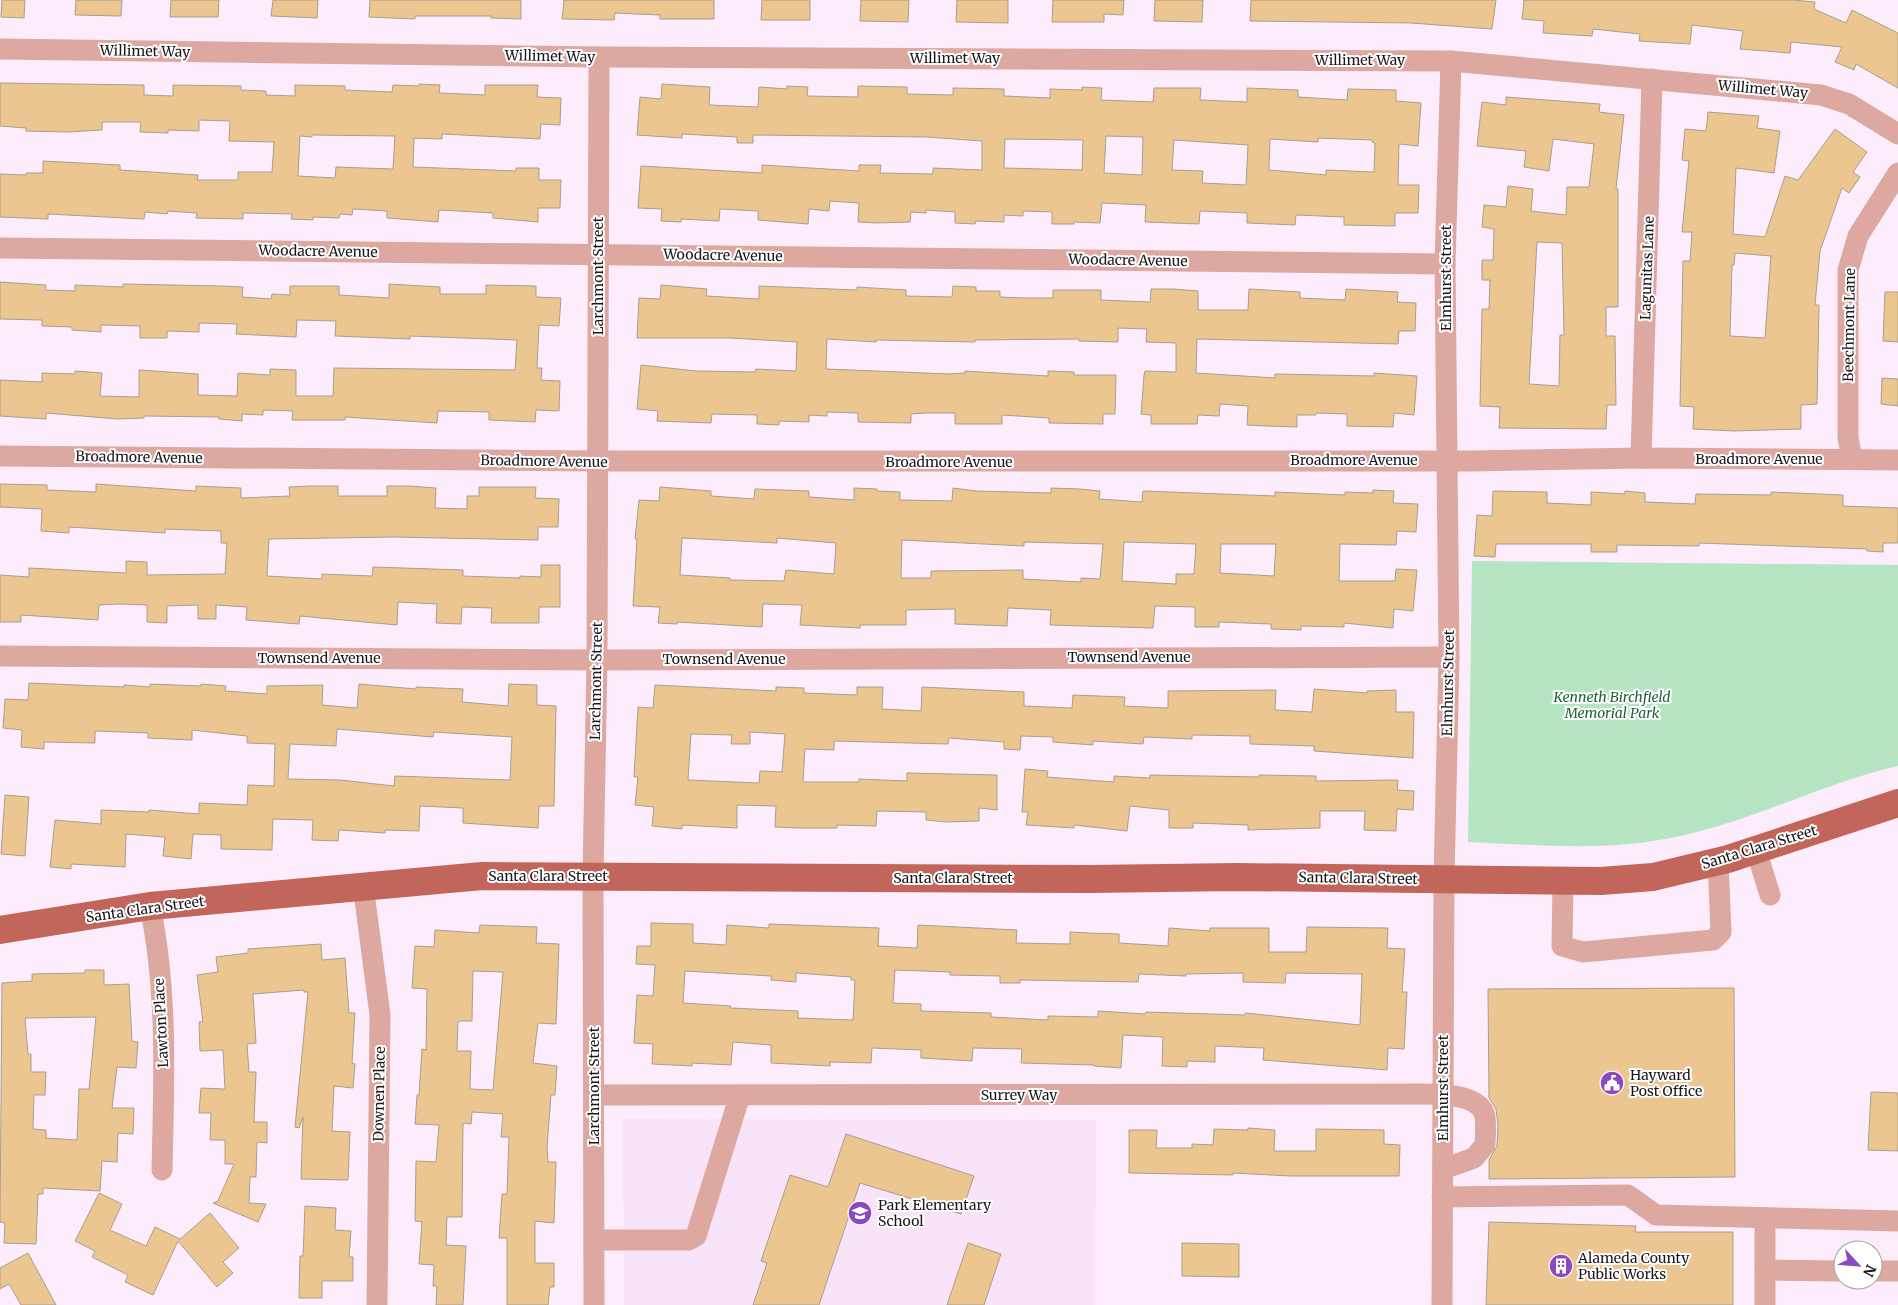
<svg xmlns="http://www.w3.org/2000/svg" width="1898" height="1305" font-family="Merriweather,serif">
<rect width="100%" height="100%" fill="#fdedfc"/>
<path fill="#f9e3f9" d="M623 1119 1096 1120 1095 1305H624Z"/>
<path fill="#b6e5c4" d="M1472 561 1898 565V766C1824 783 1755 820 1680 836 1610 852 1539 845 1468 842Z"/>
<g fill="#ecc690" stroke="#aa9e8e" fill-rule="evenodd">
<path d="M2 0H25L24 18 1 17Z"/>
<path d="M76 0H122L121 16 75 15Z"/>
<path d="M171 0H219L218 17H170Z"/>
<path d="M273 0H318L317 18 271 16Z"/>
<path d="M370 0H521V19L491 18V16H415V19L369 17Z"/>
<path d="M564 0H714V19H660V15L615 13 614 20 562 19Z"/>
<path d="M762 0H810V20H761Z"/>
<path d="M861 0H909L908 22 860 21Z"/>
<path d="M957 0H1008V23L956 22Z"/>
<path d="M1053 0H1124L1123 15 1104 14V22H1052Z"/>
<path d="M1155 0H1203L1202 22 1154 21Z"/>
<path d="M1251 0H1496L1492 29 1411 23 1250 21Z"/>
<path d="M1524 0H1793L1815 2 1814 9 1846 23 1852 10 1898 33V88L1856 64 1854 70 1835 62 1842 47 1791 42 1790 53 1740 49 1743 31 1692 25 1690 44 1639 41 1640 34 1593 29 1592 36 1543 33 1544 21 1522 19Z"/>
<path d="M0 83 144 85V95L173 96V85L241 86V90L266 91V95L295 96V85L345 86V90L392 92 393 85 419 86V84L440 85 439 93 485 95V85H538L537 97 561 98 560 125 541 124 540 139 442 134V139L414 138 413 167 516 171V168H539V180H561L560 208H538V222L493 218V213L439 210 438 222 387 218V211L353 209 352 215 340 214 339 218 313 217V220L291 219 292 214 243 213V219L196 218 197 213 168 211 167 214 145 212 144 219 48 214V219L0 217V174L26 175V173H43V161L120 165V170L198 175 197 180H238V172H272L274 142 229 141 230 121 199 120V131L168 130V133L140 132 141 122H102V130L68 132 26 131V128L0 126ZM312 135 395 136 393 169 336 167 335 178 298 176 300 136 312 137Z"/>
<path d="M662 84 710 87 709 105 758 107 759 87 787 89V86L808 87 807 96 858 97V86L907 87V94L953 95V88L1004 89V96L1050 98V89L1082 90V87L1102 88 1101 100 1153 102 1154 88H1201L1200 100 1247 102V88L1298 90V97L1347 100 1348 89 1396 90V101L1421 103 1418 146 1399 144 1398 185H1419L1418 213H1395V226L1344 225V217L1296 215 1295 225 1247 223V213L1200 211 1199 224 1145 222 1146 205 1102 203 1100 223 1074 222V224H1052V212L1023 211V216L1004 215V222L976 221 975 224 955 223V212L926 210V213L911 212 910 222 877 223 858 222 859 203 830 201 829 211 809 209 808 224 758 220V211L720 209 719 221 681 219V222L661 221 662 209 638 208 641 166 762 173V165L859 171V165H881L880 173 933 174V168L982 170V141L927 137 753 135V143H737V137L682 134V138L637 135 640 97 661 99ZM1106 136 1143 137 1142 175 1104 173ZM1318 138 1372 140V142L1375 143 1374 172 1326 170V175L1269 170 1270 139 1318 142ZM1005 139 1083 140 1082 170 1004 168ZM1174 140 1248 145 1246 185 1202 183 1203 171 1172 170Z"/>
<path d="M1506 97 1600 104 1599 112 1624 115 1616 189H1618V307H1606V336H1615L1616 405H1607L1606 429 1499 428 1500 407 1480 406 1482 309H1489L1490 280H1482V260H1493L1494 229 1482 227 1484 205 1506 207 1508 186 1533 189 1531 211 1566 215 1567 187H1589L1594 144 1553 139 1549 171 1524 167 1526 151 1477 146 1482 102 1506 105ZM1537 242 1562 243 1564 335H1560L1559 386 1529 384Z"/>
<path d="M1708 112 1759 116 1757 128 1780 131 1774 173 1736 168 1733 234 1765 237 1785 176 1798 180 1835 129 1867 152 1853 172 1860 177 1849 193 1842 188 1820 251 1815 305H1819L1817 404 1801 405V429L1734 431 1693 429 1694 407 1680 406 1683 261H1690L1692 232H1682L1689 161 1682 160 1685 129 1706 131ZM1735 253 1771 256 1765 338 1730 336 1732 265H1734Z"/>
<path d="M0 282 46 285 45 290 75 291V285L123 287V284L221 286 243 287 242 297 271 299 272 294 290 295V286H339V295L389 298V284L440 287V294H486V285L536 286V297L561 298 559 326 539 325 537 368H542L541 380 560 381 559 411 536 410 535 422 489 420V412L438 411 437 423 345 417V420H292L293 411 263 410V415L242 414V421L219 419V417L144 416V418L118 419 46 413V419L0 416V380L42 382V373L75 374V371L102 373 100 396 139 397V370L198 374V395L237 396 238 373 270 375V369L296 370V396H333L334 368 515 370 517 340 410 336V339L335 336 336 321 297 320 296 337 236 334 237 324 199 323V332L167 331V338H140V326L101 325V332L72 330V327L42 326V320L0 319Z"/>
<path d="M661 285 707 289 706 296 759 299V286L857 290V287L906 290V296L952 297 953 286 976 287V291H1000V297L1025 298H1053V290H1101V300L1150 302 1151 289H1173L1198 291V310H1248L1249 289 1300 292V298L1345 300 1346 289 1398 292 1397 302 1416 303 1415 331H1399L1398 344 1197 339 1196 373 1275 378V374L1374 376V373L1417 376 1414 415 1394 413 1393 427 1347 426V414L1317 413 1316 415H1297V427L1266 426 1247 425 1248 406 1220 404 1219 416 1198 415 1197 424H1151V415L1141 414 1144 375 1145 371 1176 372V343L1146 342 1147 329 1118 328V342L1079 341V339L975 340V342L876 340V342L827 339 826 369 949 374 965 373V371L1048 376V371L1074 372V375H1116L1115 414H1103V424L1049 423V418L1002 415V424H955V413H926L911 414V423L858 422V413L827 412V416L809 415V422L779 421V425L757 424V415L712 414 711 423 657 421 658 411 637 409 641 365 696 371 755 372 756 369 796 371 797 342 730 338H637L639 298 660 299Z"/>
<path d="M1885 292H1898V342L1883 341Z"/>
<path d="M1882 378 1898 379V406L1881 404Z"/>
<path d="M0 484 47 485V490L96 492V484L196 491V486L241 488V498L290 496 289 487 310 486H338V496H387V486H409L436 488 435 508 467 509V496H479V487H536L535 498 559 499 558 527H538V540L394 537 269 539 267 576 322 579V574L372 576 373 567 463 570V576L520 578V576L541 577V565H560V607H539V623H491L492 608 462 607 461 624 436 623 437 604 398 602 397 625 300 616 299 624 246 620 247 607 216 605V619H198V605L167 606V623L147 622V605L119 604 99 605 98 620 21 615V622H0V575L29 577V568L126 573V561L147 562V575L225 574 227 543H221V531L165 529V533L69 527V533L41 531 42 509 0 507Z"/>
<path d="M660 487 711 491V496L754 499 755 489 809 491V497L854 500V488L877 489V491L900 492V500L952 501 953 488 976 491 1051 493V488L1080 489 1100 491 1099 499 1142 502 1143 491 1275 496V492L1345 495V492L1373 493V490L1394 491 1393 503 1418 504 1416 532 1397 531 1396 545 1340 544 1339 581H1395L1396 569 1417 570 1413 611 1394 609 1393 628 1344 623V627L1301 626V630L1271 629V624L1219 622V627H1195V607L1155 606 1153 628 1050 625 1051 610 1008 608 1007 626 955 624V609L906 610V625H860V628L800 625 802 605 763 604 762 627 677 622V624L658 623 660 607 633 606 637 539H635L639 500 659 501ZM682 538 777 543V538L836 543 834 574 786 570 784 581 730 580V578L680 575ZM902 540 1024 546V542L1103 544 1100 579 1081 578V582L1023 579V570L931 571V578H901ZM1124 542 1196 544 1194 574H1176V584L1122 581ZM1221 544H1276L1274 576 1220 573Z"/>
<path d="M1493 491 1547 492V503L1591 505V492L1625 494V491L1645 493V502L1695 504 1696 494 1771 495V492L1843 495V506L1898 508V543H1883V552L1867 551V549L1699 543V546L1617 545V552H1591V544H1496L1495 557 1474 556 1477 515 1492 516Z"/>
<path d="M29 683 124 687V685L150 687V684L201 686V684L226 686 225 691 267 694V686L323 685 322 705 357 708 359 684 416 689V687L463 689 462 702 508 706 509 684 537 685V705L556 706 554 806H539L538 828 463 823V808L420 806 419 831 385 830V833L339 830 338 841 312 840 313 820 273 819 272 850 221 849V835L193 834 191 859 163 856 165 837 126 834 125 867 71 864V869L50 867 55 820 101 824V810L149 812V810L199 814V803L247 805 248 785 274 786 275 744 247 743V736L192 730V740L148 738V733L95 731V743L44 742V749L21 747 22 730 3 728 5 699 28 700ZM337 729 433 737 434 732 512 737 510 780 395 776 394 786 340 780 288 779 290 744 336 746Z"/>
<path d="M655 685 776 691V687L804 688V693L857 695V687H883L882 709 921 711 922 687 1024 692V706L1072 708 1073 695 1125 697 1124 706 1168 708V691L1276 690 1275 710 1312 712 1314 689 1367 693V691L1396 690V712H1414L1413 758 1314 751V746L1250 744V736L1192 735V739L1144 737 1143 744 1093 741V745L1053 742V737L1021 736 1020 750 1004 749V742L949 738 948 744 834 741V750L805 749 803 782H859V779L907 781V773L997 775V810L979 808V821L946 822 926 820V812L877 811 876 826 837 825V828H799L775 827 776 806 737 805V828L682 825V829L652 826 654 807 635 805 638 777H634L638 707 653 708ZM750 732 785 734 782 772 760 771 759 783 688 780 691 734 732 735 731 744H750Z"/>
<path d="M1025 769 1048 771 1047 777 1114 782V776L1150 778V775L1259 777V775L1316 776V781L1398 780 1397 790 1414 791 1413 810 1397 809 1396 831 1364 830 1365 811H1320V828L1248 830V825L1193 823V828H1169V810L1130 806 1127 831 1074 825V828L1026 825 1028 812H1022Z"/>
<path d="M5 795 29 797 25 856 1 854Z"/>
<path d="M651 923 693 924V943L726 945 727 925 769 928V924L879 928 878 946 917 948 918 925 1017 930 1016 943 1070 944V932L1089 933 1119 934V943L1168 946 1169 928 1210 931V928H1269V952H1306L1307 927 1388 928 1387 948 1405 949 1402 992H1407L1404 1049 1388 1048 1387 1070 1263 1060 1264 1048 1215 1046V1062L1187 1061V1067L1162 1066 1163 1037 1123 1035 1121 1068 1094 1066V1065L1021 1063 1022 1049 973 1048 972 1061 921 1058V1050L872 1048 871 1063 830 1062V1066L771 1063V1045L733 1042 731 1065 692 1063V1066L652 1064 653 1044 634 1043 637 995 653 996 655 965 636 964 637 946H651ZM895 970 950 972V975L1000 976V983H1020V980L1138 982 1139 974 1186 976V974L1243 973V982L1285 983 1286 973 1362 974 1360 1025 1245 1013V1015L1146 1012 1145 1014 1098 1011V1017L1048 1016V1020L991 1017V1013L921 1011V1004L893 1003ZM685 971 771 976V980L796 982V973L851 977V980H855L853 1020 798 1018V1011L730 1008 731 1006 683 1003Z"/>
<path d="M480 925 537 927 536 943 559 944 556 1024 538 1023 533 1063 557 1066 555 1095H551L547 1147 548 1162H556L554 1223 535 1221V1263H554V1287H550L548 1305H507V1238H499L502 1194H507L509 1137H501L503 1114 472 1112 471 1124 463 1123 462 1217H447L446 1245 466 1246 463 1305H436L437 1286H433L434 1265 419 1264 422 1222 415 1221 416 1161 436 1162 439 1125 415 1124 417 1095H419L422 1049 426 1050 427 989 412 988 415 946 434 947 435 930 479 933ZM473 971 503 972 493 1090 470 1089 471 1051H457L458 1021H472Z"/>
<path d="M321 944 322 960 345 958 349 1013H355L352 1063 355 1064 353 1088 334 1086 332 1131 350 1132 348 1180 301 1179 303 1117 299 1128 295 1127 308 992H304V990L253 994 256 1043 247 1044 249 1072H256L254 1122H267V1143L257 1142 256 1177H250L249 1203 266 1204 258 1222 213 1203 218 1201 234 1164H225V1140H210L211 1113H199L201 1088 225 1089 223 1050 200 1051 199 1022H203L197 975 218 972 216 957 248 953V949Z"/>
<path d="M85 970H104V985L129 984 132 1041 138 1042 136 1068 117 1067 112 1108H134L133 1134 118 1133 117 1162 102 1161 100 1191 43 1188V1194H38L36 1244 4 1243 5 1223 0 1222 2 983 32 981V974L85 973ZM96 1017 89 1089H79L77 1140 46 1138V1130L33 1129 34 1095H45L46 1072H31V1054H28L25 1018Z"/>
<path d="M1734 988 1735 1177 1489 1179V1160L1497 1146 1498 1125 1496 1109 1489 1098 1488 989Z"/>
<path d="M1871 1092 1898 1093V1151L1868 1150Z"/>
<path d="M1248 1128 1275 1130 1274 1151H1316V1129L1384 1130V1144L1400 1145 1399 1176H1291L1233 1173V1175L1129 1173V1130H1157L1156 1148H1192V1144L1213 1145 1214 1129 1248 1130Z"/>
<path d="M846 1134 974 1176 961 1214 860 1183 819 1305H753L767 1263 761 1261 790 1175 828 1187Z"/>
<path d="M99 1193 122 1204 110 1230 146 1246 155 1227 180 1239 179 1240 210 1213 239 1248 223 1262 233 1273 217 1287 178 1241 153 1295 125 1282 128 1275 92 1257 95 1251 75 1241Z"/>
<path d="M305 1206 336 1208 335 1230 351 1231 349 1257H353V1281H322V1298H299L300 1256H303Z"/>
<path d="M1489 1222 1636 1226 1635 1232H1733V1305H1486Z"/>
<path d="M968 1243 1001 1254 984 1305H947Z"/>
<path d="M1182 1243 1239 1244V1277L1182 1276Z"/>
<path d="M28 1253 56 1305H21L9 1284 0 1289V1268Z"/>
</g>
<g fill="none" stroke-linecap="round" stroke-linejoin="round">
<g stroke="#dda8a0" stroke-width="21">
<path d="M0 49 599 57 1451 61 1821 95 1849 104 1898 134"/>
<path d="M0 248 1445 264"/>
<path d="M0 456 598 461H1471L1641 458 1898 460"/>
<path d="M1641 458 1652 79"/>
<path d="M1852 459 1848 438V270L1858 236 1898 173"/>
<path d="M0 656 597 660 1449 657"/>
<path d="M1756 850 1770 895"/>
<path d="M1563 881 1562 946 1583 952 1713 940 1721 932 1718 861"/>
<path d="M363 885 380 1015 377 1305"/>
<path d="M150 906C168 993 164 1082 162 1170"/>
<path d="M595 1095 1418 1094C1436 1094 1476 1093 1484 1113 1487 1121 1485 1137 1485 1145L1474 1158 1443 1169"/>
<path d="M1442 1197 1628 1195 1656 1215 1898 1221"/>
<path d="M594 1240H689L696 1236 740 1095"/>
<path d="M1765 1270 1843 1271"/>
<path d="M1873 1271H1898"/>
<path d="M594 1305 593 875 597 660 599 57"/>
<path d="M1442 1305 1444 879 1449 657 1445 264 1451 61"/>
<path d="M1765 1305V1218"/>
</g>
<path stroke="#c2655a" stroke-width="28" d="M0 930 150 906 482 876 1089 879 1237 877 1601 881 1653 877 1728 859 1898 803"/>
</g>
<defs>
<g id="civic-disc" transform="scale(1.25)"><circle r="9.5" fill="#8a49be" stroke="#fff"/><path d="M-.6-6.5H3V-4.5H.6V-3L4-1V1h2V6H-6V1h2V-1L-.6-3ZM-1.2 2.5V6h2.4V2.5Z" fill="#fff"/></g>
<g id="school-disc" transform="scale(1.25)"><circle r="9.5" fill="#8a49be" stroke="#fff"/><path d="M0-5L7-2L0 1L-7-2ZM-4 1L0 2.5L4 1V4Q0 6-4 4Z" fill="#fff"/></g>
<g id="building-disc" transform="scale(1.25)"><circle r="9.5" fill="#8a49be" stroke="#fff"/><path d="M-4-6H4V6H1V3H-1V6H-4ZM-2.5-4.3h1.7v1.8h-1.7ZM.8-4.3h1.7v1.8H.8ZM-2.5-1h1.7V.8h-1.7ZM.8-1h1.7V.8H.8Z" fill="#fff"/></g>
</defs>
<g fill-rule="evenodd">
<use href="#civic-disc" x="1612" y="1083"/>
<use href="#school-disc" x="860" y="1213"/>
<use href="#building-disc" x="1561" y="1266"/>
</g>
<g text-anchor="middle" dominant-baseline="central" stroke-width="4" stroke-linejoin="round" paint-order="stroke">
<g font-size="14" fill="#1b161b" stroke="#fff">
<text transform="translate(145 51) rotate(1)">Willimet Way</text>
<text transform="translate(550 56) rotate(1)">Willimet Way</text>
<text x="955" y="58">Willimet Way</text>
<text x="1360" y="60">Willimet Way</text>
<text transform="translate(1763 89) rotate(5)">Willimet Way</text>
<text transform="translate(318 251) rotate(1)">Woodacre Avenue</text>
<text transform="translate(723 255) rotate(1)">Woodacre Avenue</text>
<text transform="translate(1128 260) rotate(1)">Woodacre Avenue</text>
<text transform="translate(1647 268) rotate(-88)">Lagunitas Lane</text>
<text transform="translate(598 276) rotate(-90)">Larchmont Street</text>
<text transform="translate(1446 278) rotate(-90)">Elmhurst Street</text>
<text transform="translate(1849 325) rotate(-89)">Beechmont Lane</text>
<text transform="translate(139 457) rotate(1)">Broadmore Avenue</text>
<text x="1759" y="459">Broadmore Avenue</text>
<text x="1354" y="460">Broadmore Avenue</text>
<text transform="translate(544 461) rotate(1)">Broadmore Avenue</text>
<text x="949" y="462">Broadmore Avenue</text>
<text x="1129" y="657">Townsend Avenue</text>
<text x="319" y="658">Townsend Avenue</text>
<text x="724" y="659">Townsend Avenue</text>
<text transform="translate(596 681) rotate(-89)">Larchmont Street</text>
<text transform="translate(1448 683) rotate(-89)">Elmhurst Street</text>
<text transform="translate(1759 847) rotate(-17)">Santa Clara Street</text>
<text x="548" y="876">Santa Clara Street</text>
<text x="953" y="878">Santa Clara Street</text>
<text transform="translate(1358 878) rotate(1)">Santa Clara Street</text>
<text transform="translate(145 909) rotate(-8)">Santa Clara Street</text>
<text transform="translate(161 1023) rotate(-93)">Lawton Place</text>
<text transform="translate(594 1086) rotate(-90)">Larchmont Street</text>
<text transform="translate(1443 1088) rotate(-90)">Elmhurst Street</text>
<text transform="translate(379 1094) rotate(-89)">Downen Place</text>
<text x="1019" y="1095">Surrey Way</text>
</g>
<g font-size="14" font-style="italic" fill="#21613c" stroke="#fff">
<text x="1612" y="697">Kenneth Birchfield<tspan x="1612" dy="16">Memorial Park</tspan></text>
</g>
<g font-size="14" fill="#1b161b" stroke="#fff" text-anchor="start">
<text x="1630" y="1075">Hayward<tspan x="1630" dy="16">Post Office</tspan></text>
<text x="878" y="1205">Park Elementary<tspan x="878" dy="16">School</tspan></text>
<text x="1578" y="1258">Alameda County<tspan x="1578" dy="16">Public Works</tspan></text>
</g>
</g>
<g transform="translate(1858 1265) rotate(116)"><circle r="24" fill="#ffffff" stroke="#a4a2a4"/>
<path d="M0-4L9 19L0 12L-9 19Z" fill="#8a49be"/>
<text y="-8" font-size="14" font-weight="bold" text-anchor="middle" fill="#1b161b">N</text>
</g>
</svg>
